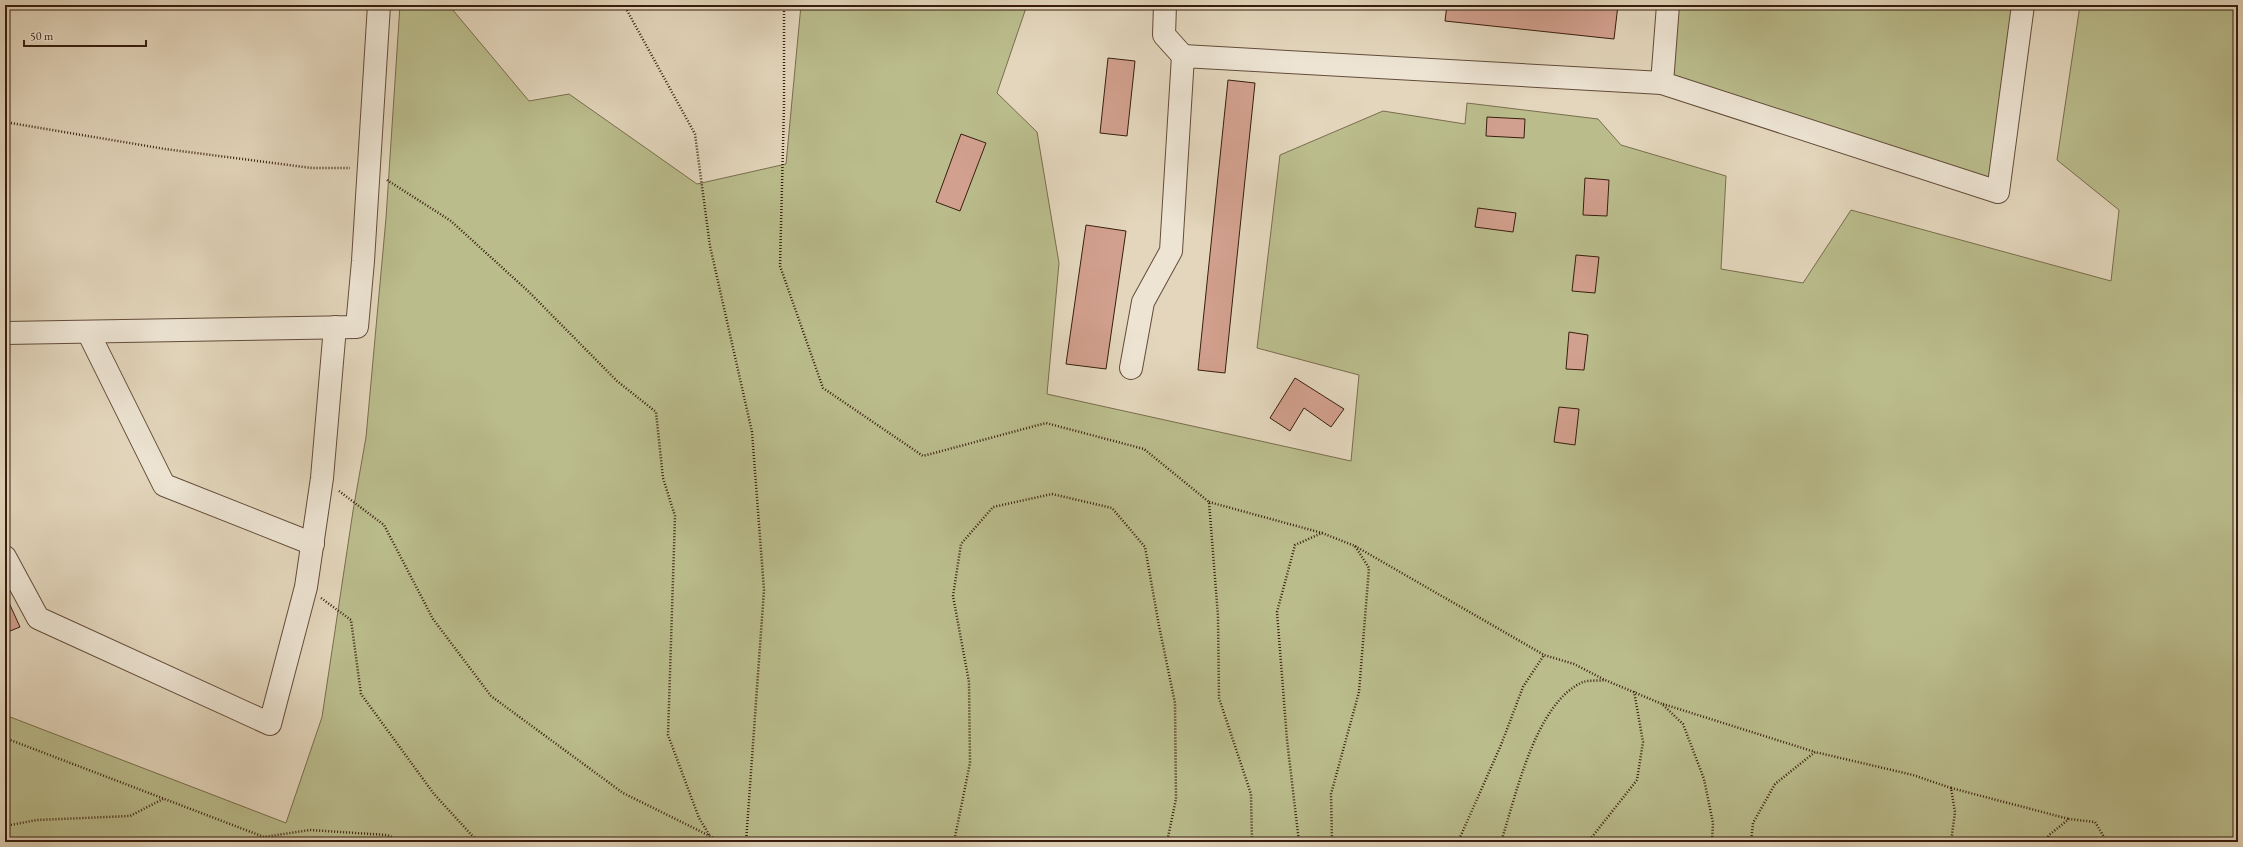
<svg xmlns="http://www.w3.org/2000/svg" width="2243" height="847" font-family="'EB Garamond',serif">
<rect width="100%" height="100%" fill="#e3d6bc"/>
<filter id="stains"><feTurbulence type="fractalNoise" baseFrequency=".005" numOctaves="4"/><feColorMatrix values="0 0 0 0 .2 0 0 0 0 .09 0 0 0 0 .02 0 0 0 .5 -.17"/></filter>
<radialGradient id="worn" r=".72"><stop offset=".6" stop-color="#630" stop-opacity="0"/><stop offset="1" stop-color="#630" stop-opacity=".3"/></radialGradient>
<g fill="#babc8c" stroke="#796d4d">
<path d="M400 5H452V9L529 101 569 94 697 184 786 164 801 5H1027L997 93 1037 132 1059 263 1047 394 1351 461 1359 375 1257 348 1280 155 1383 111 1465 124 1467 103 1598 119 1621 145 1726 176 1721 269 1803 283 1851 210 2111 281 2119 210 2057 160 2080 5H2192L2218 8 2219 5H2238V842H5V715L286 823 322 717 353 511 366 437 386 218Z"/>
<path d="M1669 5H2025L1998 192 1662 83Z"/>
</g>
<g fill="#d2a08e" stroke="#381e0e">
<path d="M1447 5H1618L1614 39 1445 21Z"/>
<path d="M1108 58 1135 61 1127 136 1100 133Z"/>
<path d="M1228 80 1255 83 1225 373 1198 370Z"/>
<path d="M1487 117 1525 119 1524 138 1486 136Z"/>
<path d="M961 134 986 143 960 211 936 202Z"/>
<path d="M1585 178 1609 180 1607 216 1583 215Z"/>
<path d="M1478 208 1516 213 1513 232 1475 227Z"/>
<path d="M1086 225 1126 231 1106 369 1066 364Z"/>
<path d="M1576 255 1599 257 1595 293 1572 291Z"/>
<path d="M1569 332 1588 335 1584 370 1566 369Z"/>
<path d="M1295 378 1344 409 1331 427 1304 408 1290 431 1270 418Z"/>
<path d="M1559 407 1579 409 1575 445 1554 442Z"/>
<path d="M5 594 20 627 5 633Z"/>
</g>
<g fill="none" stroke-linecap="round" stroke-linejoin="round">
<g stroke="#634c3a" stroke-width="24">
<g id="minor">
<path d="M1165 5 1164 35 1183 56"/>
<path d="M1668 5 1662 83 1998 192 2023 5"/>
<path d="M88 332 164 485 313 544"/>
<path d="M5 333 357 327 363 261 379 5"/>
<path d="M1131 368 1143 302 1171 251 1183 56 1662 83"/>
<path d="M5 557 38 618 270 724 306 587 322 478 335 327"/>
</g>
</g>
<g stroke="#381e0e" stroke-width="2.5" stroke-dasharray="1 2" stroke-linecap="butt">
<path d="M624 5 695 134 710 246 752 432 764 590 746 842"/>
<path d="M784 5V106L780 266 823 388 923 456 1046 423 1144 449 1209 502 1218 616 1219 698 1251 794 1252 842"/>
<path d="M5 122 165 149 312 168H350"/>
<path d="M387 180 451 221 529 292 617 381 656 412 663 478 675 516 668 735 699 818 710 836"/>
<path d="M339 491 384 525 433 619 491 696 623 793 722 842"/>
<path d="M1209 502 1322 533"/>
<path d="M1355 546 1544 655"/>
<path d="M321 598 351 620 361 694 434 794 478 842"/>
<path d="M1663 704 1815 752"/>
<path d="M5 738 264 837 310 830 387 835 404 842"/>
<path d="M1951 788 2069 819"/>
<path d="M5 826 37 820 130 816 163 799"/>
<path d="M954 842 970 763 969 682 953 596 961 544 993 507 1052 494 1112 508 1145 547 1159 626 1175 703 1176 799 1167 842"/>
<path d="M1299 842 1287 740 1277 612 1295 545 1322 533 1355 546 1369 568 1359 692 1331 794 1332 842"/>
<path d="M1458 842 1501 745 1523 687 1544 655 1574 664 1605 680 1662 704 1683 724 1704 779 1713 823 1712 842"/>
<path d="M1501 842C1516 796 1535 703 1583 682 1589 680 1598 681 1605 680"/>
<path d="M1588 842 1637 780 1643 742 1634 691"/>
<path d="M1751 842 1753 823 1775 784 1815 752 1913 775 1951 788 1955 812 1951 842"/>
<path d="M2045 842 2049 835 2069 819 2095 822 2107 842"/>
</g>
<use href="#minor" stroke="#ede4d3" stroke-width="22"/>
</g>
<rect width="2243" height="847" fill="none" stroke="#e3d6bc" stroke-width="20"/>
<rect x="6" y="6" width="2231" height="835" fill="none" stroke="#381e0e" stroke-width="2"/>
<rect x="10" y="10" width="2223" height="827" fill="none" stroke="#381e0e"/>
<path d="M24 40v6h122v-6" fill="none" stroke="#381e0e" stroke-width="2"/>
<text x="30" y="40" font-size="12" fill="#381e0e" stroke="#ede4d3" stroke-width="3" paint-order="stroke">50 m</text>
<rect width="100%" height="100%" filter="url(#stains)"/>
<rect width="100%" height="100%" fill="url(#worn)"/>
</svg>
